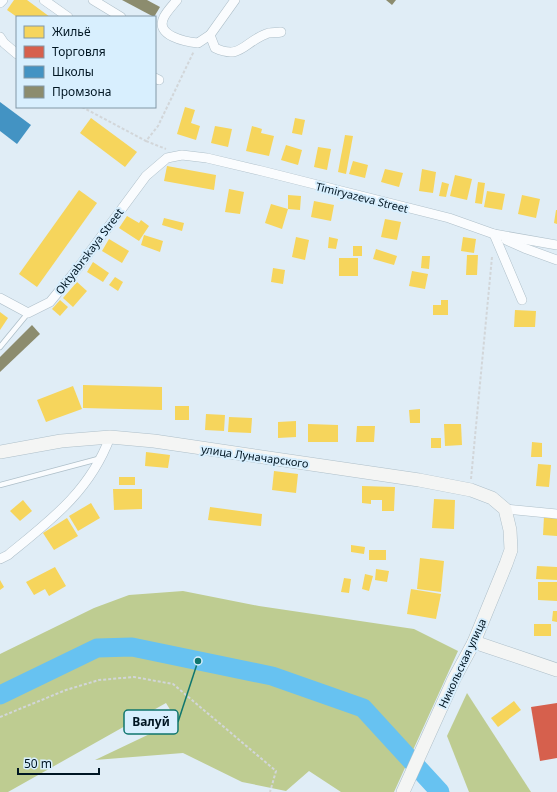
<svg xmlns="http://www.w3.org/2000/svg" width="557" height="792" font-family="'Noto Sans',sans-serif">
<rect width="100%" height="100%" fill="#e0edf6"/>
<g fill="#becc91">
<path d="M183 591 259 606 414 629 458 651 394 792H341L309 771 286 791 242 782 183 753 95 760 177 721 166 703 8 792H0V654L94 608 129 595Z"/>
<path d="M467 693 531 792H469L447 736Z"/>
</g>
<g fill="#f6d55c">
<path d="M14 0H27L50 17H17L7 10Z"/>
<path d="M185 107 195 110 191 123 200 126 196 140 177 134Z"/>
<path d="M91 118 137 152 125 167 80 133Z"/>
<path d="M295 118 305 120 302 135 292 133Z"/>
<path d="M215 126 232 129 228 147 211 143Z"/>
<path d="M252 126 262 129 261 133 274 136 269 156 246 151Z"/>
<path d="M345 135 353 136 346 174 338 172Z"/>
<path d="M286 145 302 150 298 165 281 160Z"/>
<path d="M318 147 331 149 327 170 314 167Z"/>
<path d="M353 161 368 165 365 178 349 174Z"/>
<path d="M167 166 216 175 214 190 164 181Z"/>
<path d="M385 169 403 173 399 187 381 182Z"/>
<path d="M422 169 436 172 433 193 419 191Z"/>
<path d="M455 175 472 179 467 200 450 196Z"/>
<path d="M442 182 449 184 446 197 439 196Z"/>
<path d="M478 182 485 183 482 204 475 203Z"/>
<path d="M229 189 244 192 240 214 225 212Z"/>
<path d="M79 190 97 203 37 287 19 274Z"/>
<path d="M487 191 505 194 502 210 484 207Z"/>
<path d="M288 195 301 196 300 210 288 209 282 229 265 223 271 204 288 209Z"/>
<path d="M522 195 540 199 536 218 518 214Z"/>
<path d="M314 201 334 205 331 221 311 217Z"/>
<path d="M556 210H557V224L554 223Z"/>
<path d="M127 216 139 223 141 220 149 226 139 241 119 228Z"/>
<path d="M164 218 184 223 182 231 162 225Z"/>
<path d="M385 219 401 222 397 240 381 237Z"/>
<path d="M144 235 163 241 160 252 141 245Z"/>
<path d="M296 237 309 240 305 260 292 257Z"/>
<path d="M329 237 338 239 336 249 328 248Z"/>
<path d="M463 237 476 239 474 253 461 251Z"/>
<path d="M109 239 129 251 122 263 102 251Z"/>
<rect x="353" y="246" width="9" height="10"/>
<path d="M376 249 397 256 394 265 373 259Z"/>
<path d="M467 255H478L477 275H466Z"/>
<path d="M422 256H430L429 269 421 268Z"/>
<rect x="339" y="258" width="19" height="18"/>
<path d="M93 262 109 273 103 282 87 272Z"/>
<path d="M273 268 285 270 283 284 271 282Z"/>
<path d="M412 271 428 274 425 289 409 286Z"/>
<path d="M115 277 123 282 118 291 109 285Z"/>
<path d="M77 282 87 291 73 307 63 298Z"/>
<path d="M60 300 68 307 60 316 52 309Z"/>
<path d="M441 300H448V315H433V305H441Z"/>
<path d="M515 310 536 311 535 327H514Z"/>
<path d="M0 312 8 318 0 330Z"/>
<path d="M83 385 162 387V410L83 408Z"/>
<path d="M73 386 82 409 46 422 37 400Z"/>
<rect x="175" y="406" width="14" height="14"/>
<path d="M420 409V423H410L409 410Z"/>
<path d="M206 414 225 415 224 431 205 430Z"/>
<path d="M229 417 252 418 251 433 228 432Z"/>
<path d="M296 421V437L278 438V422Z"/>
<path d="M308 424 338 425V442H308Z"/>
<path d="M444 424H461L462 445 445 446Z"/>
<path d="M357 426H375L374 442H356Z"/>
<rect x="431" y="438" width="10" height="10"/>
<path d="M532 442 542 443V457H531Z"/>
<path d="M146 452 170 455 168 468 145 466Z"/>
<path d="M538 464 551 465 549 487 536 486Z"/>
<path d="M274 471 298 474 296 493 272 490Z"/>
<rect x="119" y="477" width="16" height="8"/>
<path d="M362 486 395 487 394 511H382V500H371V504L362 503Z"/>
<path d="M113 489H142V509L114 510Z"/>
<path d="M434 499 455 500 454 529 432 528Z"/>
<path d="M23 500 32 511 20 521 10 511Z"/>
<path d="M91 503 100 518 78 531 69 516Z"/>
<path d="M210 507 262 514 261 526 208 520Z"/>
<path d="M544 516 557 517V536L543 535Z"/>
<path d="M67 518 78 536 54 550 43 533Z"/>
<path d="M351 545 365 547 364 554 351 552Z"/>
<rect x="369" y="550" width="17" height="10"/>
<path d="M420 558 444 561 441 592 417 589Z"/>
<path d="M537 566 557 567V580L536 579Z"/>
<path d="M55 567 66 586 49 596 45 589 34 595 26 582Z"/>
<path d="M376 569 389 571 387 582 375 580Z"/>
<path d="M365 574 373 576 369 591 362 589Z"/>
<path d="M344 578 351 579 349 593 341 592Z"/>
<path d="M0 580 4 587 0 590Z"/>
<path d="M538 582H557V601L538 600Z"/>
<path d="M411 589 441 594 436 619 407 614Z"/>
<path d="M553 611H557V622L552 621Z"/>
<rect x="534" y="624" width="17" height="12"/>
<path d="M514 701 521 710 498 727 491 718Z"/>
</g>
<path fill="#d6604d" d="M557 703V758L540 761 531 707Z"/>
<path fill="#4393c3" d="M0 102 31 125 17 144 0 131Z"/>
<g fill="#8c8c6e">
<path d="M122 0H147L160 7 154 17Z"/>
<path d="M386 0H396L392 5Z"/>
<path d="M32 325 40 334 0 372V357Z"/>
</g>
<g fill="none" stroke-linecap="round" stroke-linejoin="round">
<path stroke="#67c2f1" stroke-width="19" d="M0 695 97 648 132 647 272 676 363 708 440 792"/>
<g stroke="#aebfc9" stroke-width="6">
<g id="service">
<path d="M0 347 28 313"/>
<path d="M0 485 98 459"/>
</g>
</g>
<g stroke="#aebfc9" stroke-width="10">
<g id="minor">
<path d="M44 0 68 17"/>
<path d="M93 0 121 17"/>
<path d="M177 0C173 5 167 11 164 17 154 36 187 42 198 43L210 35"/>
<path d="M235 0 210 35 215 48C241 60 244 42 266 34 270 32 276 33 281 32"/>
<path d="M0 3 3 0"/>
<path d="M0 37 4 43 17 54"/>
<path d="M155 78 159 80"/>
<path d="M494 234 522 300"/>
<path d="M506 240 524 248 557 260"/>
<path d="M0 298 28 313 50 302 78 268 146 176 167 158 182 155 207 158 262 171 449 218 494 234 557 245"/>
<path d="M505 509 557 514"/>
<path d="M0 559 8 555C51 520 90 491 110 437"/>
</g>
</g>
<g stroke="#aebfc9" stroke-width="14">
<g id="secondary">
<path d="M0 452 61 441 110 437 154 441 419 480 471 490 492 498 505 509 510 530 511 550 506 564 474 642 454 679 403 792"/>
<path d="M474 642 557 670"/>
</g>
</g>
<g stroke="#d2d6d9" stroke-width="2" stroke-dasharray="3 2" stroke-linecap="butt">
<path d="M82 107 146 141 158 126 194 51"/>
<path d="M146 141 166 149"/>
<path d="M471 479 492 257"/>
<path d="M0 717 66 690 99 680 134 677 173 684 276 771 270 792"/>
</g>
<use href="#service" stroke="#fafcfe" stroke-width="4.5"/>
<use href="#minor" stroke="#fafcfe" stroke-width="9"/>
<use href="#secondary" stroke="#f4f5f4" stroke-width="13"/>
</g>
<g text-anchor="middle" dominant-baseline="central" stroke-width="4" stroke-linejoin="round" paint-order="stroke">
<g font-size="11" fill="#001623" stroke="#d8effe">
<text transform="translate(362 197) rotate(14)">Timiryazeva Street</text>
<text transform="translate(89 251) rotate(-53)">Oktyabrskaya Street</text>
<text transform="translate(255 456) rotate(8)">улица Луначарского</text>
<text transform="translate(462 663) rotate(-65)">Никольская улица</text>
</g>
</g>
<path fill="none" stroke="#0f766e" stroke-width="1.5" d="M198 661L178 722"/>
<circle fill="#0f766e" stroke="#d8effe" stroke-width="1.5" cx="198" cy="661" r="4"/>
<rect fill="#d8effe" stroke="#0f766e" stroke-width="1.5" x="124" y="710" width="54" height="24" rx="4"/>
<g font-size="12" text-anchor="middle" font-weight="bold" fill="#001623">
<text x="151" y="726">Валуй</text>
</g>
<rect x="16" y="16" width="140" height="92" fill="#d8effe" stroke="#8298a6"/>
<rect x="24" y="26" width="20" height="12" fill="#f6d55c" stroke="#8298a6"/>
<text x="52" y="36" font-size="12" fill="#001623">Жильё</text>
<rect x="24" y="46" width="20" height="12" fill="#d6604d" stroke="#8298a6"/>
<text x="52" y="56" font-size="12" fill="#001623">Торговля</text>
<rect x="24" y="66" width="20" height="12" fill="#4393c3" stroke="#8298a6"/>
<text x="52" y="76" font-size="12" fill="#001623">Школы</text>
<rect x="24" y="86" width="20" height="12" fill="#8c8c6e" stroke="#8298a6"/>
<text x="52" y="96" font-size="12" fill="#001623">Промзона</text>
<path d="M18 768v6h81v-6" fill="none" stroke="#001623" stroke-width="2"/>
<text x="24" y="768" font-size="12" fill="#001623" stroke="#d8effe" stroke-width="3" paint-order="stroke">50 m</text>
</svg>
